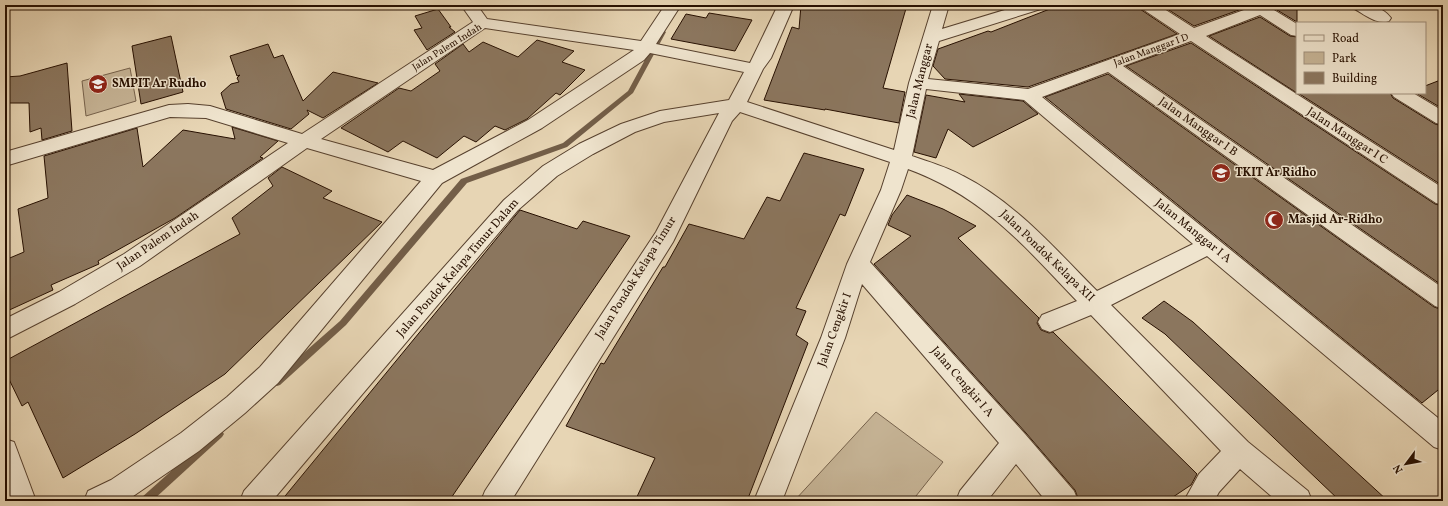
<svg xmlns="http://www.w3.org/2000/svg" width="1448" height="506" font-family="Vollkorn,serif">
<rect width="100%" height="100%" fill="#e7d5b4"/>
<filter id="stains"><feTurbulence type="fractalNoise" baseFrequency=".005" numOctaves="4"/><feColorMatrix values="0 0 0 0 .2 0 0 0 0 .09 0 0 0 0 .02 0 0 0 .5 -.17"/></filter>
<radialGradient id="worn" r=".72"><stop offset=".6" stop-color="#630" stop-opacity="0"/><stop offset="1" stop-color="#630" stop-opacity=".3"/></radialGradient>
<g fill="#c6b496" stroke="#76624c">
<path d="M130 68 136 101 86 116 82 81Z"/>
<path d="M876 412 943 462 912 501 795 500Z"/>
</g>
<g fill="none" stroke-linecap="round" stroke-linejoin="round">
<g fill="#735e48" fill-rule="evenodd">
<path d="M663 30 666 32 633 93 567 147 467 183 346 325 280 385 277 386 274 385 272 382 274 379 340 321 461 179 563 143 628 91 660 32Z"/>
<path d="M219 430 222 431 224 434 222 437 152 501H140L141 498 216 431Z"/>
</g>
</g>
<g fill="#8b765e" stroke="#271001">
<path d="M801 5H907L883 88 905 92 899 123 825 109V110L764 100 792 27 799 29Z"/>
<path d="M1060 5H1138L1140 9 1177 34 1028 87 945 79 933 66 938 49 988 31 991 32Z"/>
<path d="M1161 5H1253L1194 26Z"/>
<path d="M1282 5H1297V22L1277 10Z"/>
<path d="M438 9 451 27H449L455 32 427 50 414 30 422 28 415 16Z"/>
<path d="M709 13 752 20 735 51 671 39 686 14 706 18Z"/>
<path d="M1260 17 1290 36 1297 37V93L1209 36Z"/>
<path d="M171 36 183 92 141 104 132 46Z"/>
<path d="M537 40 574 51 562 62 585 70 560 95 556 93 527 119 505 130 495 126 476 142 464 136 437 158 403 141 388 152 341 128 399 88 411 91 440 71 435 64 463 44 469 52 483 42 518 57Z"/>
<path d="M1191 43 1435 204 1443 206V286L1126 66Z"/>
<path d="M268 44 274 58 283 55 303 101 333 72 378 83 323 118 307 110 309 114 291 129 226 109 221 93 231 84 239 82 237 78 240 75 237 76 230 56Z"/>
<path d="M67 63 72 131 42 140 41 128 30 132 29 103H5V77L20 76Z"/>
<path d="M1108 74 1434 307 1443 310V386L1422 403 1045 97Z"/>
<path d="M1443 79V109L1416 93H1425V86Z"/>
<path d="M1298 93H1390L1393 98 1435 124 1443 126V186Z"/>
<path d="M959 94 1023 101 1038 114 973 147 948 129 936 158 914 152 926 95 965 102Z"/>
<path d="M232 127 278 141 260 157 263 158 175 218 98 261 99 264 51 285 53 290 5 312V260L24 252 18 209 48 198 44 156 137 128 143 167 183 130 235 139Z"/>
<path d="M804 153 864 169 845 216 840 214 796 308 806 311 796 335 808 343 747 501H635L655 458 566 426 601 363 604 364 663 267H665L689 224 744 239 767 197 780 201Z"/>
<path d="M282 167 332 191 323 198 382 222 225 374 135 434 63 478 28 402 22 406 5 371V361L240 234 232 218 273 186 268 178Z"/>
<path d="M907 195 943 209 976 226 958 238 1039 318 1037 323 1041 330 1049 333 1053 332 1197 474 1191 485 1167 501H1079L1075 490 1026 433 874 264 911 236 888 225 892 215Z"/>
<path d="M520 210 577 229 583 221 630 236 449 501H281Z"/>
<path d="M1164 301 1193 322 1388 501H1340L1165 334 1142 318Z"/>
</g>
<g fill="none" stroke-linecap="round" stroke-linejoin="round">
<g stroke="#57412e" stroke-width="2">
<g id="minor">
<path d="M461 5H477L487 19 641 41 665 5H681L656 44 750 63 778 5H794L771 58 763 69 747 102 894 150 909 83 933 5H949L942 29 1021 5H1046L1044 8 939 41 928 79 1028 89 1180 34 1141 8 1139 5H1158L1194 28 1255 6 1281 5 1274 10 1297 24V36L1291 35 1260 15 1206 36 1443 188V205L1436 203 1191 41 1123 66 1443 288V309L1435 306 1108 72 1042 97 1443 422V450L1434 447 1207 256 1111 305 1248 442 1308 491 1312 501H1277L1240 469 1219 492 1214 501H1184L1199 474 1221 451 1091 315 1050 332 1042 329 1038 322 1042 315 1077 301C1022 244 984 197 908 169L901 190 870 262 1025 434 1074 491 1078 501H1046L1016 464 987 501H956L960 491 999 443 862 284 845 338 782 501H754L821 338 847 264 881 190 890 162 740 112 732 121 673 242 511 501H481L485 491 656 232 719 113 664 122 635 132 593 154 557 176 518 210 272 501H240L244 491 504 200 543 166 579 144 621 124 660 111 729 100 744 72 650 53 644 60 542 128 442 183 278 383 245 413 199 451 126 501H84L88 491 111 480 181 433 227 397 260 367 421 181 307 148 140 266 75 304 5 340V319L59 292 124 254 288 143 206 118 170 117 5 166V152L169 105 188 104 210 106 302 134 473 22ZM485 28 634 50 528 120 433 170 321 139ZM926 89 1024 100 1193 244 1097 291C1056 250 1016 203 963 176 947 167 929 162 912 156Z"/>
<path d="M1351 5C1365 5 1382 5 1391 18L1389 21C1376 25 1364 14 1353 8Z"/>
<path d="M1391 93H1413L1443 111V125L1436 123 1394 97Z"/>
<path d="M5 439 14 442 36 501H8L5 492Z"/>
</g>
</g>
<use href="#minor" fill="#efe4ce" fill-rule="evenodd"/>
</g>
<defs>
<g id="school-disc" transform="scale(1)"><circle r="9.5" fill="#8f2418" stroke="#efe4ce"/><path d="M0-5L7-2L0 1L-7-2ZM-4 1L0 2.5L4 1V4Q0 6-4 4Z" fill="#fff"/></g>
<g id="mosque-disc" transform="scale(1)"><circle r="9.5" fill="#8f2418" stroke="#efe4ce"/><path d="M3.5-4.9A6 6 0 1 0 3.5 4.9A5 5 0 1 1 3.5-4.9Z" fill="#fff"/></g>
</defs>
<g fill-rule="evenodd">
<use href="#school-disc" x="98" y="84"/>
<use href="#school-disc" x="1221" y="173"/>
<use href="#mosque-disc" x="1274" y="220"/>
</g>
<g text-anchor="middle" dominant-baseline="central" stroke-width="3" stroke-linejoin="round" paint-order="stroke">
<g font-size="10" fill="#271001" stroke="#efe4ce">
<text transform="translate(447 47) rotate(-32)">Jalan Palem Indah</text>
<text transform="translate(1151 50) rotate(-20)">Jalan Manggar I D</text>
</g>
<g font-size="12" fill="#271001" stroke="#efe4ce">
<text transform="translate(920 81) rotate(-76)">Jalan Manggar</text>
<text transform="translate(1198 127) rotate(35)">Jalan Manggar I B</text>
<text transform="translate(1347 136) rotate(33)">Jalan Manggar I C</text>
<text transform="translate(1193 231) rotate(39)">Jalan Manggar I A</text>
<text transform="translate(158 241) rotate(-34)">Jalan Palem Indah</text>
<text transform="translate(1047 256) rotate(44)">Jalan Pondok Kelapa XII</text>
<text transform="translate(458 268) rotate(-49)">Jalan Pondok Kelapa Timur Dalam</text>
<text transform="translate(636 278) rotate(-58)">Jalan Pondok Kelapa Timur</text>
<text transform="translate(835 330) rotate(-70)">Jalan Cengkir I</text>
<text transform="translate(962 382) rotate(49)">Jalan Cengkir I A</text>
</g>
<g font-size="12" font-weight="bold" fill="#271001" stroke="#efe4ce" text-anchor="start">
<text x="112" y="84">SMPIT Ar Rudho</text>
<text x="1235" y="173">TKIT Ar Ridho</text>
<text x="1288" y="220">Masjid Ar-Ridho</text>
</g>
</g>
<rect width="1448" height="506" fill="none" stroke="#e7d5b4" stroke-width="20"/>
<rect x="6" y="6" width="1436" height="494" fill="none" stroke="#271001" stroke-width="2"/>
<rect x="10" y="10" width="1428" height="486" fill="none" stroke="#271001"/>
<rect x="1296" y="22" width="130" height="72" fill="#efe4ce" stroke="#9f8f7c"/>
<rect x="1304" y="35" width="20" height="6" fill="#efe4ce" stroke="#9f8f7c"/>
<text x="1332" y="42" font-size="12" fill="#271001">Road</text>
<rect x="1304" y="52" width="20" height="12" fill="#c6b496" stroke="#9f8f7c"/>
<text x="1332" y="62" font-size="12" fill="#271001">Park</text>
<rect x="1304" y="72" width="20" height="12" fill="#8b765e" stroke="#9f8f7c"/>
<text x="1332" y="82" font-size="12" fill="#271001">Building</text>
<g transform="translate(1406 464) rotate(238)" stroke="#efe4ce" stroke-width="3" paint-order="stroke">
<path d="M0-3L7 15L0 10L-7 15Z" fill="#271001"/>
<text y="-6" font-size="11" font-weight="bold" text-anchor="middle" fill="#271001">N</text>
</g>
<rect width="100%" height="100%" filter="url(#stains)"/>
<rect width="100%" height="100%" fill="url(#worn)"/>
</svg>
